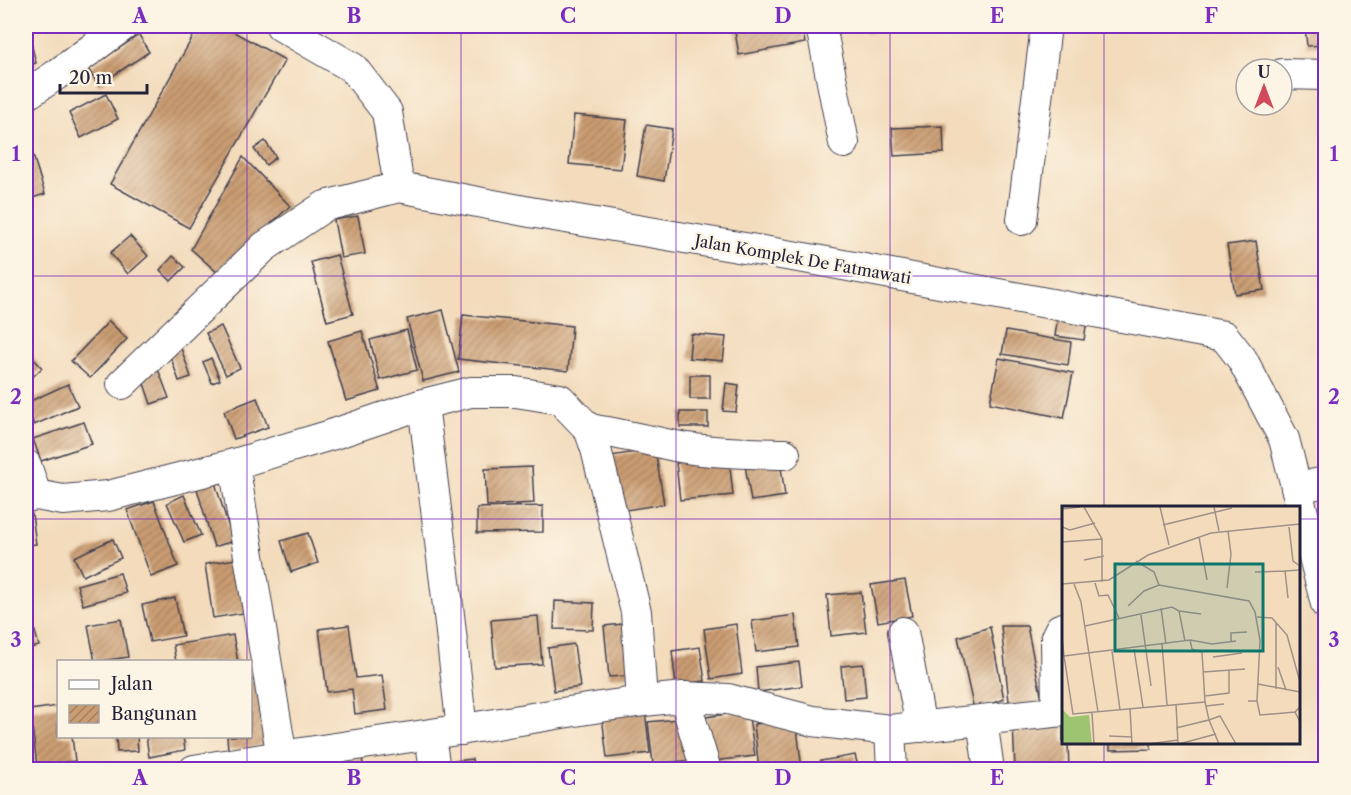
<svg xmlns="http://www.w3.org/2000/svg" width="1351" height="795" font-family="'Libre Caslon Text',serif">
<defs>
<pattern id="building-hatch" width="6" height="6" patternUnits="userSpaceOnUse" patternTransform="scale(1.5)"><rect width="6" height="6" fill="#ca9c71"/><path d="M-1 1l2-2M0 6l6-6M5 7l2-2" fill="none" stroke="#a47f5e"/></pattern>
</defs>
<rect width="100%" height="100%" fill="#fcf5e5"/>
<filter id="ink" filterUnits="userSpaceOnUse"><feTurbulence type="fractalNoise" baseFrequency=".0167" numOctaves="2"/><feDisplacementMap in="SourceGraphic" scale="12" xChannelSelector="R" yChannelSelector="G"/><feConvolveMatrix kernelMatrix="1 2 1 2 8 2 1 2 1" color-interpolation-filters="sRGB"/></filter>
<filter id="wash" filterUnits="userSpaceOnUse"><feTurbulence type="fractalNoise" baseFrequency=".008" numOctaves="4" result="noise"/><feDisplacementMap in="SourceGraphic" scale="24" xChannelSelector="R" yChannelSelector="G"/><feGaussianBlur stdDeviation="1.35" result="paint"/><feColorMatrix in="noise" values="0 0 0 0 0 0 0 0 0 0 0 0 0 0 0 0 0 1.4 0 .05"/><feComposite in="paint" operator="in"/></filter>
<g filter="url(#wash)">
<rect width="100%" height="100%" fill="#f3dbbc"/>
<g id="blocks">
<g fill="url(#building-hatch)">
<path d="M26 26H27L36 63 26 66Z"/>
<path d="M199 26H223L285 60 189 228 110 184Z"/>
<path d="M734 26H802L805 43 739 55Z"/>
<path d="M865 26H891L867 33Z"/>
<path d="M1305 26H1326V45L1307 46Z"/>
<path d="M139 35 149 52 99 85 88 69Z"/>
<path d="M106 94 118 119 81 138 69 113Z"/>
<path d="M574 115 627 120 621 169 569 164Z"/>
<path d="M646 125 672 129 664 181 637 176Z"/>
<path d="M943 126 944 153 894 156 892 128Z"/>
<path d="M28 139 45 194 26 200V140Z"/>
<path d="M265 141 276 157 266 165 254 149Z"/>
<path d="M243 157 290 206 218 273 191 249Z"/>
<path d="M358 216 365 254 341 258 334 220Z"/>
<path d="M130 236 148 256 128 274 110 253Z"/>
<path d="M1256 241 1264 290 1235 294 1227 245Z"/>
<path d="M337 255 353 314 327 321 311 262Z"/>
<path d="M173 256 185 267 171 281 160 270Z"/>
<path d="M443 310 459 372 423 381 407 319Z"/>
<path d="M463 315 572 326 568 371 458 359Z"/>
<path d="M1058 315 1087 320 1084 340 1055 336Z"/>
<path d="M109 321 127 339 90 378 71 361Z"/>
<path d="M221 326 240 368 226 375 206 333Z"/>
<path d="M407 330 417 370 380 380 370 340Z"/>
<path d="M362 331 380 391 346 401 328 341Z"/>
<path d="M1006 331 1071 342 1068 365 1002 354Z"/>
<path d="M691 334 726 337 723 361 689 358Z"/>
<path d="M180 345 191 377 179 381 168 349Z"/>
<path d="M26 350 42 368 26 383Z"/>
<path d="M211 358 220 380 212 383 203 362Z"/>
<path d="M999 358 1073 373 1064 418 990 403Z"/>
<path d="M158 369 169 398 151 404 141 375Z"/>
<rect x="690" y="375" width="20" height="24"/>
<path d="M726 383 739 385 736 412 723 411Z"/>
<path d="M68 384 78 406 34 425 26 407V403Z"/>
<path d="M257 398 268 427 234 439 224 411Z"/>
<rect x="680" y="412" width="28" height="15"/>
<path d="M84 422 92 444 41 461 33 439Z"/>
<path d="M655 449 664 504 620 511 610 456Z"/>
<path d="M729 457 733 495 680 500 676 463Z"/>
<path d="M780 460 785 496 751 501 745 465Z"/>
<path d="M532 467 534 503 487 506 485 469Z"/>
<path d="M213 476 233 541 214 547 195 482Z"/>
<path d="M184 495 201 535 184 542 167 503Z"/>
<path d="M154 501 178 566 151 577 127 510Z"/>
<path d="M543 506V532L477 533V508Z"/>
<path d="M32 514 36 544 26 545V515Z"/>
<path d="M308 533 318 563 291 572 281 541Z"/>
<path d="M113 539 121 558 83 576 74 557Z"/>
<path d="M248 557 256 611 213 618 205 564Z"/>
<path d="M120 573 126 593 83 605 77 585Z"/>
<path d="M905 580 912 616 878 622 871 585Z"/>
<path d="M861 592 866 632 831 636 827 595Z"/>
<path d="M175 598 183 636 150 642 142 605Z"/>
<path d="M555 601 594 603 593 630 554 629Z"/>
<path d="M795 615 799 647 756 652 752 621Z"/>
<path d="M538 616 542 664 495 667 491 620Z"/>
<path d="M31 617 39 646 26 649V619Z"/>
<path d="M121 619 128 657 95 662 88 625Z"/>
<path d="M633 623 638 675 609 677 604 626Z"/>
<path d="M736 624 742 674 711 679 704 629Z"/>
<path d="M349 625 356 678 382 675 387 710 355 714 352 689 327 692 319 629Z"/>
<path d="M1001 626H1027L1044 709 1010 711Z"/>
<path d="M990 627 1004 699 974 710 958 637Z"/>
<path d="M233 635 238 662H176L173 645Z"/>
<path d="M574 644 580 687 554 691 548 648Z"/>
<path d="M700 647 705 681 676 685 672 651Z"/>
<path d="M799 662 802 686 758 692 756 667Z"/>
<path d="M863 664 866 697 844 699 841 666Z"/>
<path d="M259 679 268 745 228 750 227 736H250V681Z"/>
<path d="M58 706V736H72L75 761 37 766 30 710Z"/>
<path d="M645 711 650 753 607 758 602 716Z"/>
<path d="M748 711 755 756 713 761 706 717Z"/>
<path d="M688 718 692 760 653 764 648 722Z"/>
<path d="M796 720 802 770H759L754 724Z"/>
<path d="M1063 720V742H1068L1069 770H1015L1013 722Z"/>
<path d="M116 736H137L138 751 117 752Z"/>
<path d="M146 736H183L185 750 149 757Z"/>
<path d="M1110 742H1151V749L1110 750Z"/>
<path d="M855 755 859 770H821L820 761Z"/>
<path d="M362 758 364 770H315L314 765Z"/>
<path d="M472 759 474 770H441V763Z"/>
</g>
</g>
</g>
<g filter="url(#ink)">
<use href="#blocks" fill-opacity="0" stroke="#413e4e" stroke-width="1.5"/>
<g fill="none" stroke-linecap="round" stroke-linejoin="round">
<g stroke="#413e4e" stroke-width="32">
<g id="minor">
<path d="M281 26 353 68 387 112 399 187"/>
<path d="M821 26 844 143"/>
<path d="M1282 74 1326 75"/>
<path d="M26 95 56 75 123 26"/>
<path d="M1022 220 1046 26"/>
<path d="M122 384 264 247 325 206 399 187 530 212 816 260 1224 336 1242 359 1284 439 1326 604"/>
<path d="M423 404 448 606 462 730"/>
<path d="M589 429C618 433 646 440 675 446 711 453 749 453 785 454"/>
<path d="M234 464 284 770"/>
<path d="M26 465 36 495"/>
<path d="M1296 488 1326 482"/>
<path d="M26 497 36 495 63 500 108 496 234 464 331 435 423 404 471 392H516L560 399 589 429 596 449 636 612 642 701"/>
<path d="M903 632 921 727"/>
<path d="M684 697 728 699 813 721 890 730 1063 711"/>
<path d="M1057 711 1056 637 1060 629 1063 628"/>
<path d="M982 720 989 770"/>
<path d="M890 730 892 770"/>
<path d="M430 735 435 770"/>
<path d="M194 770C283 755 374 743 464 729 537 718 610 703 684 697L706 770"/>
</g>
</g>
<use href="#minor" stroke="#fff" stroke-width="30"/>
</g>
</g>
<path fill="none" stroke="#7b2cbf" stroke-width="1.5" stroke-opacity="0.55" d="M247 26V662M461 26V770M676 26V770M890 26V770M1104 26V507M26 276H1326M26 519H1063M1298 519H1326M247 736V770M1104 742V770"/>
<g text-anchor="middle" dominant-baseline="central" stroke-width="5" stroke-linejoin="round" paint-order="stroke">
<g font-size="16" fill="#22223b" stroke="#fcf5e5">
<text transform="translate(803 259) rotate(10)">Jalan Komplek De Fatmawati</text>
</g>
</g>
<g transform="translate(1062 506)">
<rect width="238" height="238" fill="#f3dbbc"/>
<path d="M0 203 8 211 27 209 30 238H0Z" fill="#9dc571"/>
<path fill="none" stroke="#9f9188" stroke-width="1.5" d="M22 1 40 33V76M98 1 107 39M152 1 157 25M0 3 18 1M101 19 170 2M0 21 8 24 33 17M227 21 231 55 238 60M137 31 145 74M0 36 40 33M22 54 42 50M74 55 92 66 97 79M193 66 223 65M33 77 37 90 46 89 57 112M0 78 47 74 86 49 149 27 238 18M12 78 19 96 36 206M165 82 169 48 166 25M226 92 223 65 238 64M66 100 82 85 97 79 187 95 193 106 198 134 195 195H186M99 102 104 138M117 105 139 108M79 109 89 180M195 111 210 112 225 129 238 176M214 117V183M23 120 110 101 117 105 123 135M0 131 2 150 11 208 143 196 140 146 130 143 128 134 2 150M128 134 150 138 174 135M169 136V127L185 126M100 138 105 199M72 143 81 201M50 145 58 204M151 151 180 147M216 161 224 184M141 166 183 163M196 178 238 186M143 190 167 187V164M195 195 198 209 233 206M143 196 147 214 158 210 174 238M114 198 116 238M144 200 162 198M238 201 233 206 238 216M68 203 70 238M30 207 32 238M114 222 147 214 157 238M47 230 70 231M86 238 116 234M117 238 154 228"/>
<path fill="#0f766e" fill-opacity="0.15" stroke="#0f766e" stroke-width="3" d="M53 58H201V145H53Z"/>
<rect width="238" height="238" fill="none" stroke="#22223b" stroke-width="3"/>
</g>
<rect width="1351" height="795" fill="none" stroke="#fcf5e5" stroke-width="66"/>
<rect x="57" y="660" width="195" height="78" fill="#fcf5e5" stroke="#a5a1a1" stroke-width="1.5"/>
<rect x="69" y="680" width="30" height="9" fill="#ffffff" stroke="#a5a1a1" stroke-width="1.5"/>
<text x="111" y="690" font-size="18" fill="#22223b">Jalan</text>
<rect x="69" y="705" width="30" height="18" fill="url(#building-hatch)" stroke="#a5a1a1" stroke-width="1.5"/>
<text x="111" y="720" font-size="18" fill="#22223b">Bangunan</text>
<g transform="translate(1264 87)"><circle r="28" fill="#fcf5e5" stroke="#a5a1a1" stroke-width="1.5"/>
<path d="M0-4.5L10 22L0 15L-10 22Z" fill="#d1495b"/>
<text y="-9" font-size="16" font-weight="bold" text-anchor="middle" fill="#22223b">U</text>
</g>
<path d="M60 84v9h87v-9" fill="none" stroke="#22223b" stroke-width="3"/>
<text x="69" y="84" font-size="18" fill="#22223b" stroke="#fcf5e5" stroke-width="4.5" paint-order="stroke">20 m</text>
<rect x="33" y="33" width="1285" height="729" fill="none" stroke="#7b2cbf" stroke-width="2"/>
<g font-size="20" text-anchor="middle" font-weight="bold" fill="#7b2cbf">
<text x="140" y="23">A</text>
<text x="354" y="23">B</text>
<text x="568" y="23">C</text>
<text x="783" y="23">D</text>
<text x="997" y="23">E</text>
<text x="1211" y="23">F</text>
<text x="16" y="161">1</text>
<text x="1334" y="161">1</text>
<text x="16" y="404">2</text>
<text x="1334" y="404">2</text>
<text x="16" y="647">3</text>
<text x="1334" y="647">3</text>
<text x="140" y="785">A</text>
<text x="354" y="785">B</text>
<text x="568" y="785">C</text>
<text x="783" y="785">D</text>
<text x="997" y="785">E</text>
<text x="1211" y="785">F</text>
</g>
</svg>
